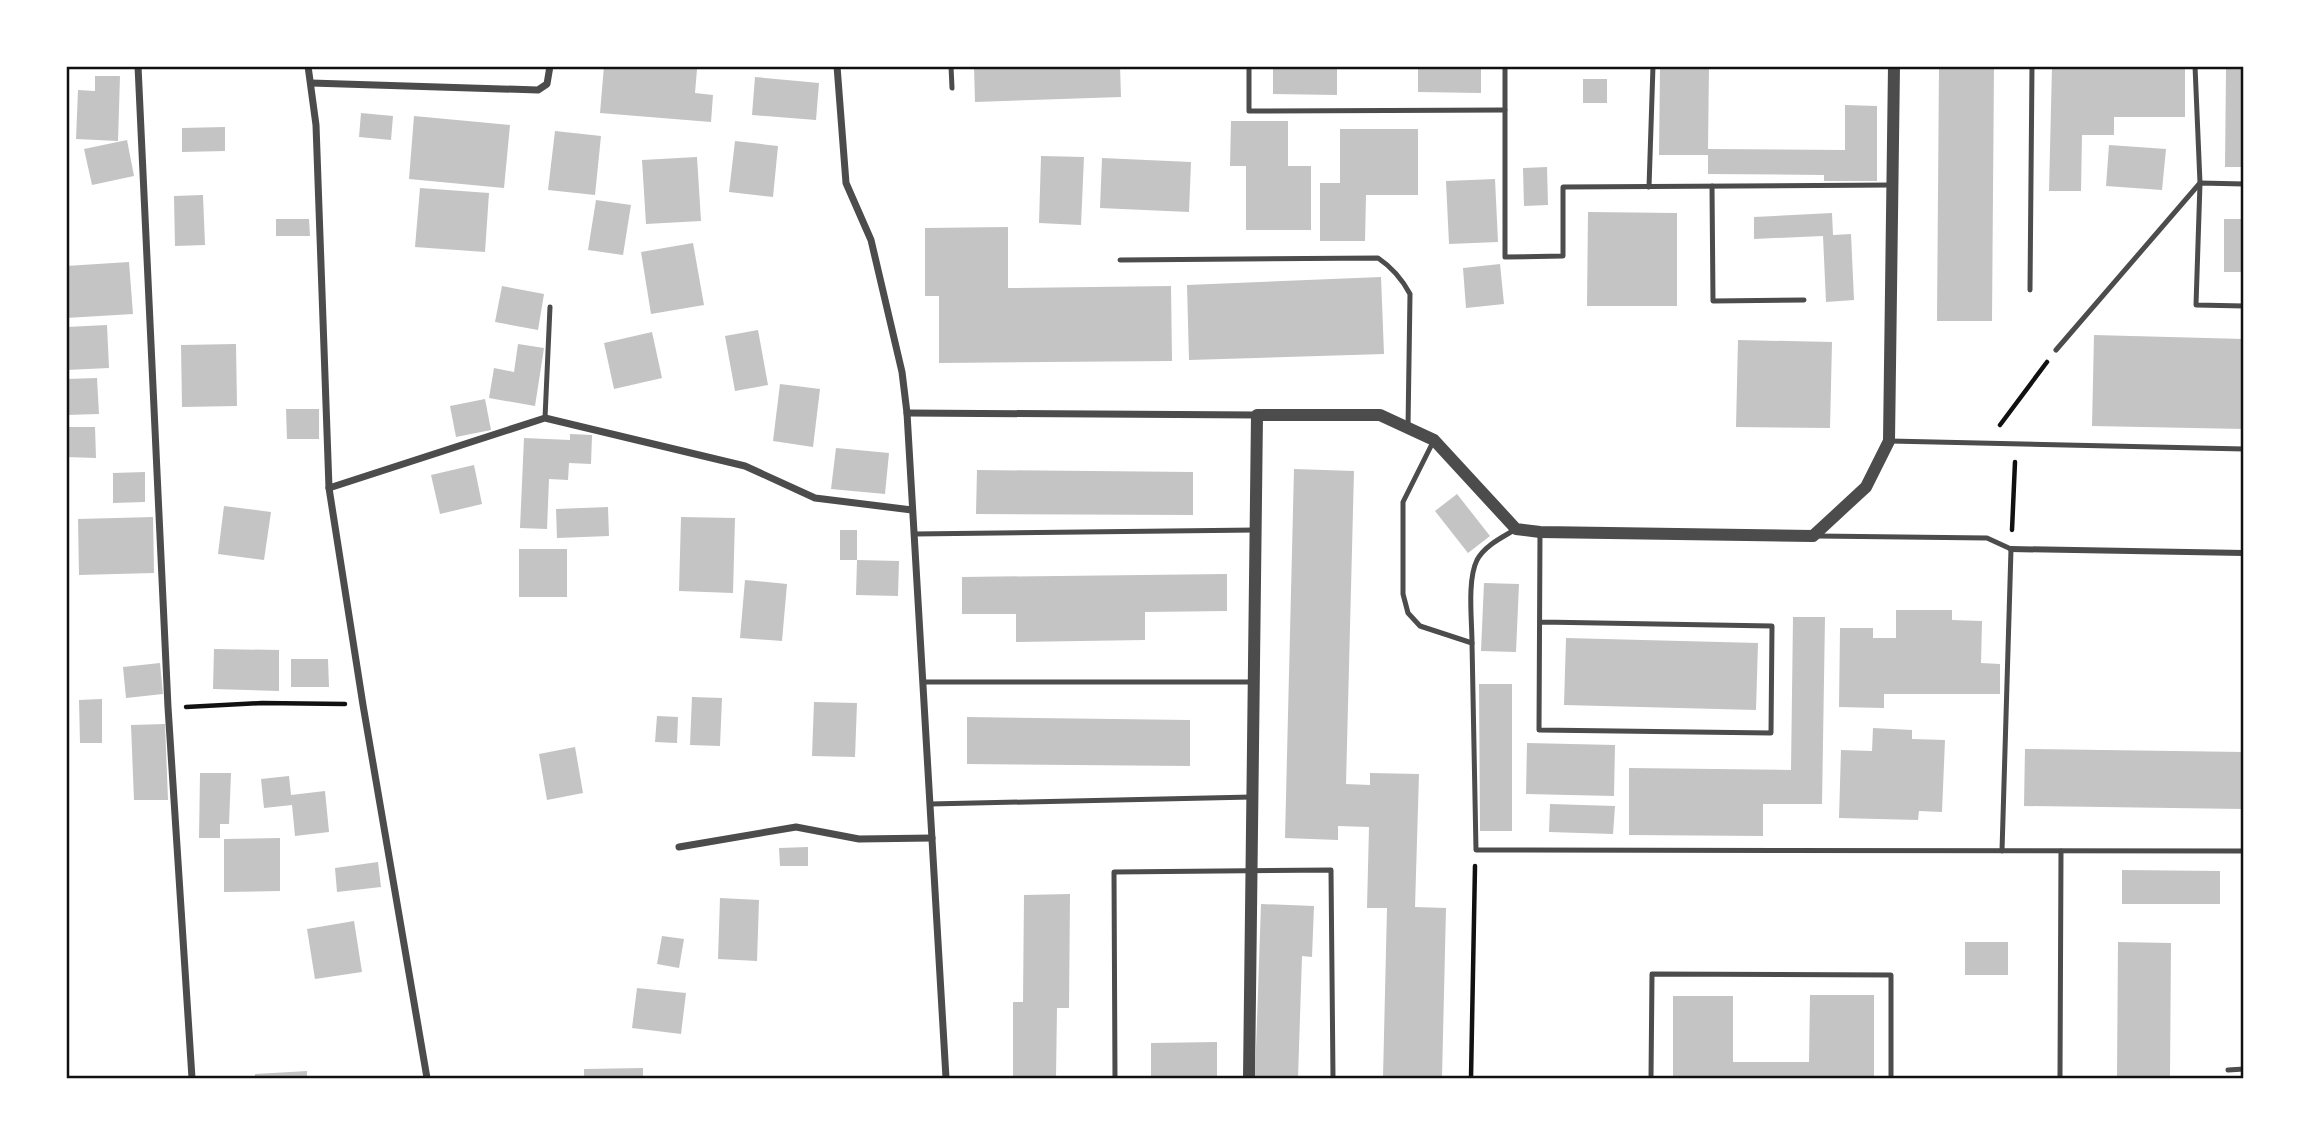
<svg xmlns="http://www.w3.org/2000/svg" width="2310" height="1145" font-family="'PT Sans',sans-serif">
<rect width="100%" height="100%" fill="#fff"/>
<g fill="#c4c4c4">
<path d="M604 66H668L697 69 695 93 713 95 711 122 600 113Z"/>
<path d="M974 66H1120L1121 97 975 102Z"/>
<path d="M1273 66H1337V95L1273 94Z"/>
<path d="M1418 66H1481V93L1418 92Z"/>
<path d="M1660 66H1709L1708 149 1845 150V105L1877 106V181H1824V175L1708 174V155H1659Z"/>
<path d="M1939 66H1994L1992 321H1937Z"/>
<path d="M2052 66H2185V117H2114V135H2082L2081 191H2049Z"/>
<path d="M2226 69H2244V167H2225Z"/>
<path d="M95 76H120L118 141 76 139 78 90 95 91Z"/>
<path d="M755 77 819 83 816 120 752 115Z"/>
<rect x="1583" y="79" width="24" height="24"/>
<path d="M361 113 393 116 391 140 359 137Z"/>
<path d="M414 116 510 125 504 188 409 179Z"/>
<path d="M1231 121H1288V166H1311V230H1246V166H1230Z"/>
<path d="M225 127V151L182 152V128Z"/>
<path d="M1340 129H1418V195H1366L1365 241H1320V183H1340Z"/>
<path d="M555 131 601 136 595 195 548 190Z"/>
<path d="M127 140 134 176 92 185 84 149Z"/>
<path d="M735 141 778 146 773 197 729 192Z"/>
<path d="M2109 145 2166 149 2162 190 2106 186Z"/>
<path d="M1041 156 1084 157 1081 225 1039 223Z"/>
<path d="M697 157 701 221 646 224 642 160Z"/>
<path d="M1102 158 1191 162 1189 212 1100 208Z"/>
<path d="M1547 167 1548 205 1524 206 1523 168Z"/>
<path d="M1495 179 1498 242 1449 244 1446 181Z"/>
<path d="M420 188 489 193 485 252 415 247Z"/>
<path d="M203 195 205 245 175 246 174 196Z"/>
<path d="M596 200 631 205 623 255 588 250Z"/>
<path d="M1588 212 1677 213V306H1587Z"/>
<path d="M1832 213 1833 235 1851 234 1854 300 1826 302 1823 236 1754 239V217Z"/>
<path d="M276 219H309L310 236H276Z"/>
<rect x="2224" y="219" width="20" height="53"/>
<path d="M1008 227V288L1171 286 1172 361 939 363V296H925V228Z"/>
<path d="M693 243 704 305 651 314 641 252Z"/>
<path d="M129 262 133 314 66 318V266Z"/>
<path d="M1500 264 1504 304 1466 308 1463 268Z"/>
<path d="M1381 277 1384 354 1189 360 1187 285Z"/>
<path d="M502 286 544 294 538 330 495 322Z"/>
<path d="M107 325 109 368 66 370V327Z"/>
<path d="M758 330 768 385 735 391 725 336Z"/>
<path d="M652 332 662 378 614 389 604 343Z"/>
<path d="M2094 335 2244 339V429L2092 426Z"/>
<path d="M1738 340 1832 342 1830 428 1736 427Z"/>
<path d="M236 344 237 406 182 407 181 345Z"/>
<path d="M518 344 544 348 535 406 489 398 494 368 514 372Z"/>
<path d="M97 378 99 414 66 415V379Z"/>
<path d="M780 384 820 389 813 447 773 441Z"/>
<path d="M485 399 491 430 456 437 450 406Z"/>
<path d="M286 409H319V439H287Z"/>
<path d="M66 427H95L96 458 66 457Z"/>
<path d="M570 434 592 435 591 464 569 463 568 480 549 479 547 529 520 528 524 438 570 440Z"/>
<path d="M836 448 889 453 885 494 831 489Z"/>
<path d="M474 465 482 504 440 514 431 475Z"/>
<path d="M1294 469 1354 471 1346 784 1370 785V773L1419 774 1415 907 1446 908 1442 1078H1383L1387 908H1367L1369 827 1338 826V840L1285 838Z"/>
<path d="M977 470 1193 472V515L976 514Z"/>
<path d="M145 472V502L113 503V473Z"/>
<path d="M1457 494 1490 536 1468 553 1435 511Z"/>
<path d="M224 506 271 512 264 560 218 554Z"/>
<path d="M608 507 609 536 557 538 556 509Z"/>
<path d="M153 517 154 573 79 575 78 519Z"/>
<path d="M681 517 735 518 733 593 679 591Z"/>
<rect x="840" y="530" width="17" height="30"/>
<rect x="519" y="549" width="48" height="48"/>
<path d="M857 560 899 561 898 596 856 595Z"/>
<path d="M1227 574V611L1145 612V640L1016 642V614H962V577Z"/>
<path d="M745 580 787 584 782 641 740 638Z"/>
<path d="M1484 583 1519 584 1516 652 1481 651Z"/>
<path d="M1896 610H1952V620L1982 621 1981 663 2000 664V694H1884V708L1839 707 1840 628H1873V638H1896Z"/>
<path d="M1793 617H1825L1822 804H1763V836L1629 835V768L1791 770Z"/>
<path d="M1566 638 1758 643 1756 710 1564 705Z"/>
<path d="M214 649 279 650V691L213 689Z"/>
<path d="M291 659H328L329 687H291Z"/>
<path d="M160 663 163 694 126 698 123 667Z"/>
<path d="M1479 684H1512V831H1480Z"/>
<path d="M692 697 722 698 720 746 690 745Z"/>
<path d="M102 699V743H80L79 700Z"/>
<path d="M814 702 857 703 855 757 812 756Z"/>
<path d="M657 716 678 717 677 743 655 742Z"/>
<path d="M967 717 1190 720V766L967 764Z"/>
<path d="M165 724 168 800H134L131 725Z"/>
<path d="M1873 728 1912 730V739L1945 740 1942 812 1919 811 1918 820 1839 818 1841 750 1872 751Z"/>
<path d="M1527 743 1615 745 1614 796 1526 794Z"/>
<path d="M575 747 583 793 547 800 539 754Z"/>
<path d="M2025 749 2244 752V809L2024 806Z"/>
<path d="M200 773H231L229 824H220V838H199Z"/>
<path d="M289 776 291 795 325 791 329 832 295 836 292 805 264 808 261 779Z"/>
<path d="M1550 804 1615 806 1613 834 1549 832Z"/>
<path d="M280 838V891L224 892V839Z"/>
<path d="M808 847V866H780L779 848Z"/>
<path d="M378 862 381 887 337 892 335 868Z"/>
<path d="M2122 870 2220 871V904H2122Z"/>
<path d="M1070 894 1069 1008H1057L1056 1078H1013V1002H1023L1024 895Z"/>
<path d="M720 898 759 900 757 961 718 959Z"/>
<path d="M1261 904 1314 906 1312 957 1302 956 1298 1078H1255Z"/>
<path d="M354 921 362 972 315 979 307 929Z"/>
<path d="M662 936 684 939 679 968 657 964Z"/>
<rect x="1965" y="942" width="43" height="33"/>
<path d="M2118 942 2171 943 2170 1078H2117Z"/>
<path d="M637 988 686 993 681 1034 632 1028Z"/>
<path d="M1810 995H1874V1078H1673V996H1733V1062H1809Z"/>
<path d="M1217 1042V1078H1151V1043Z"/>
<path d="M643 1068V1078H584V1069Z"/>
<path d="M307 1071V1078H255V1074Z"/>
</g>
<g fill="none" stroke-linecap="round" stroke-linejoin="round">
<g stroke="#111" stroke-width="4.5">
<path d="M2000 425 2047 362"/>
<path d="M2012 530 2015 462"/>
<path d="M186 707 262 703 345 704"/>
<path d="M1471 1078 1475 866"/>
</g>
<g stroke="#4c4c4c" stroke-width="5">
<path d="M951 66 952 88"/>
<path d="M1249 66V111L1505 110"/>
<path d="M1505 66V257L1563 256V187L1892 185"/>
<path d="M2244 184 2200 183 2196 305 2244 306"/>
<path d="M1712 186 1713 301 1804 300"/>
<path d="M1649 187 1653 66"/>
<path d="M1120 260 1378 258C1393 268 1402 279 1410 294L1408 427"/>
<path d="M2030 290 2032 66"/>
<path d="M2056 350 2200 183 2195 66"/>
<path d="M545 418 550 307"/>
<path d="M1890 441 2244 449"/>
<path d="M1433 442 1403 502V594L1408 613 1420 626 1472 643 1476 850 2244 851"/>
<path d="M1540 532 1539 730 1771 733 1772 626 1541 622"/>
<path d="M914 534 1256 530"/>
<path d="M1817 536 1987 538 2011 549 2002 851"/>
<path d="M1472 643C1472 621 1467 580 1477 560 1485 545 1503 537 1516 529"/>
<path d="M923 682H1254"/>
<path d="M930 804 1252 797"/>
<path d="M2228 1070 2244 1069"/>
<path d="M1115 1078 1114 872 1331 870 1333 1078"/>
<path d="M1651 1078 1652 974 1891 975V1078"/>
<path d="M2060 1078 2061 851"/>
</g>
<path stroke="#4c4c4c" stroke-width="6" d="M2011 549 2244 553"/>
<g stroke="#4c4c4c" stroke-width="7">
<path d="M138 66 168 707 192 1078"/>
<path d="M308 66 316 125 329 488 363 705 427 1078"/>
<path d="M837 66 846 183 871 240 902 372 907 413 946 1078"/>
<path d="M311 83 538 90 547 84 550 66"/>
<path d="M907 413 1257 415"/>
<path d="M329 488 545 418 745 466 815 498 912 510"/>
<path d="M679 847 796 827 859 839 932 838"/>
</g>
<path stroke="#4c4c4c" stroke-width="12" d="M1249 1078 1257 415H1380L1434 440 1516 529 1540 532 1813 536 1866 487 1889 441 1894 66"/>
</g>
<rect width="2310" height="1145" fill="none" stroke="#ffffff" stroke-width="136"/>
<rect x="68" y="68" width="2174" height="1009" fill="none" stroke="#111" stroke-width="2.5"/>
</svg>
